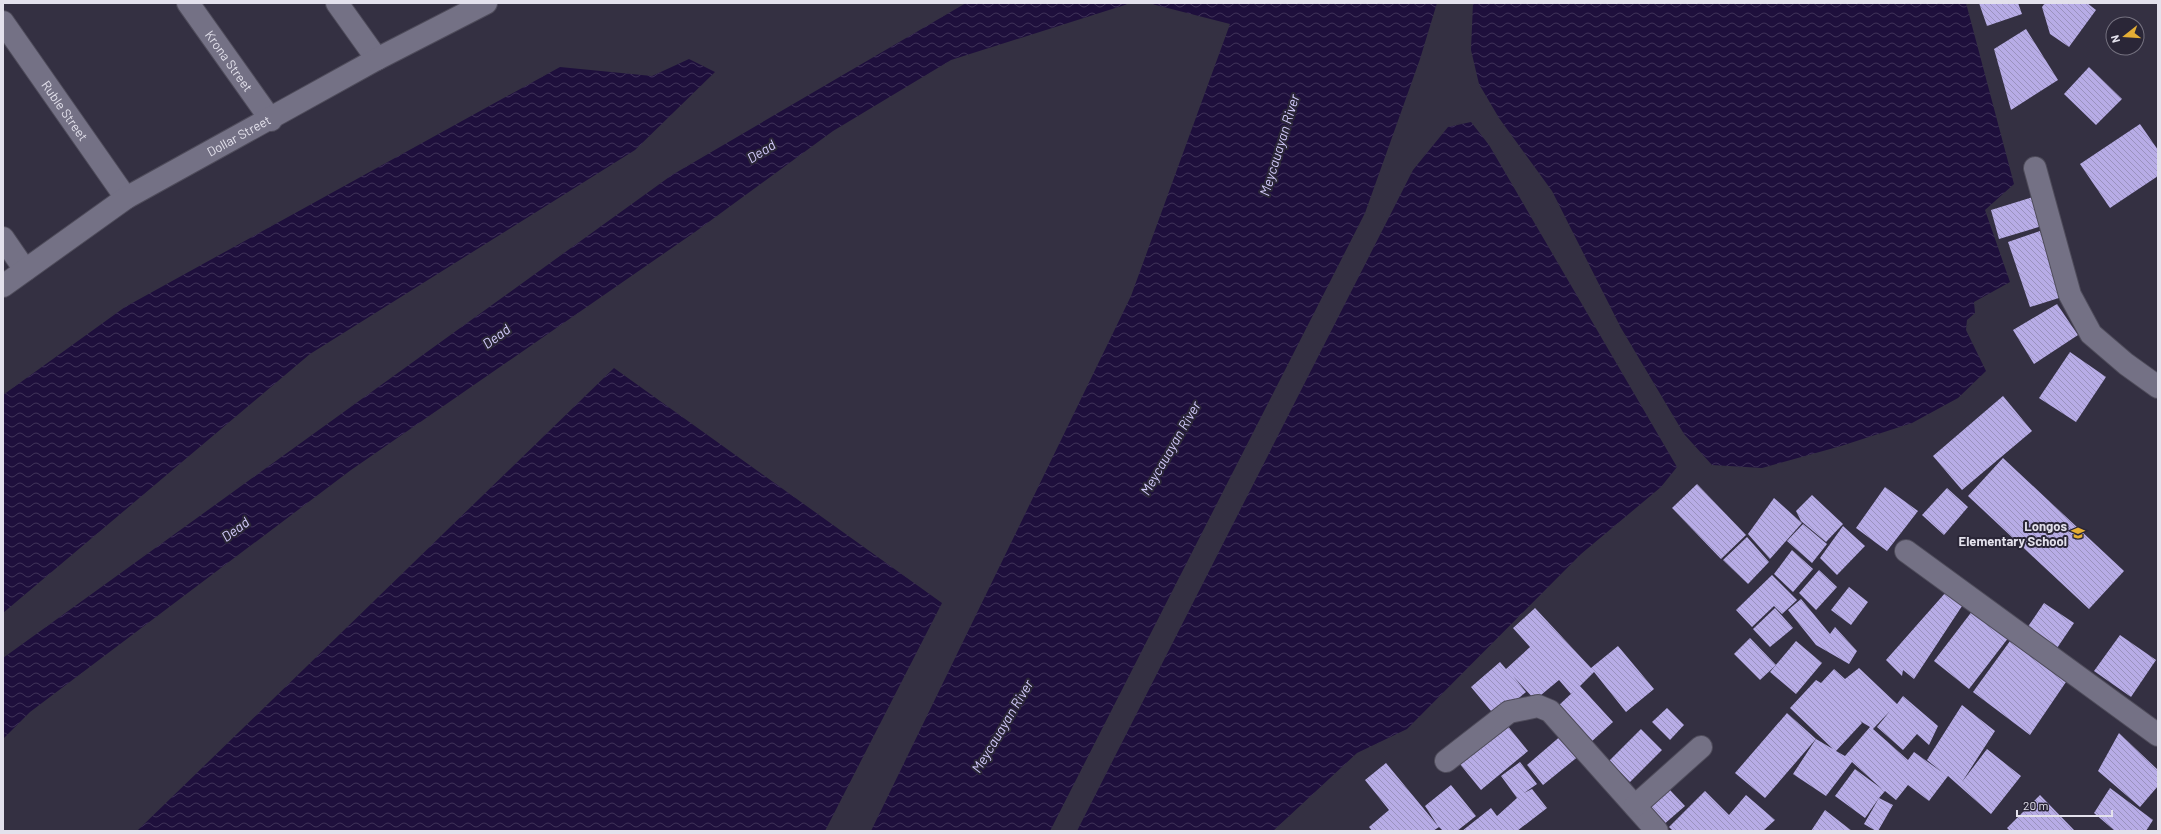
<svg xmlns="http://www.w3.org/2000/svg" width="2161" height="834" font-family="Barlow,sans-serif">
<defs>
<pattern id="water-waves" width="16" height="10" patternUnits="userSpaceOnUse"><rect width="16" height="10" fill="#1e0f3c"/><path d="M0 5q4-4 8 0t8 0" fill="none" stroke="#3f3258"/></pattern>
<pattern id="building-back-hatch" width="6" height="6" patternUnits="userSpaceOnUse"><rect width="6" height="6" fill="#b7ace6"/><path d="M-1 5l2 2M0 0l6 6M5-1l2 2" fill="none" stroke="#9a92be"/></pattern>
</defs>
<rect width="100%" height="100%" fill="#343042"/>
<g fill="url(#water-waves)">
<path d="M966 3H1131L951 60 833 131 695 232 351 470 30 712 3 739V658L672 175Z"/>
<path d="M1148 3H1437L1420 59 1365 213 1050 831H871L1131 296 1230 24Z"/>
<path d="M1473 3H1966L2014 184 1985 210 2010 282 1974 302 1975 313 1967 320 1966 330 1986 371 1958 398 1912 423 1841 446 1762 468 1712 465 1684 434 1621 328 1552 191 1499 118 1479 84 1471 50Z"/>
<path d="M689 59 715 72 635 150 310 354 3 613V395L125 307 560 67 652 76Z"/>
<path d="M1471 122 1489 145 1677 467 1661 487 1581 554 1407 729 1357 753 1273 831H1077L1413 170 1448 127Z"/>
<path d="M614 368 942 603 825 831H137Z"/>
</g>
<g fill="url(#building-back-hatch)" fill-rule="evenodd">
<path d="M1979 3H2018L2022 14 1987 26Z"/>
<path d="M2045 3H2087L2096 10 2069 47 2050 34 2042 7Z"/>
<path d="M2026 29 2058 80 2011 110 1994 49Z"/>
<path d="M2089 67 2122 99 2096 125 2064 94Z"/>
<path d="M2140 124 2158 150V176L2110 208 2080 164Z"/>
<path d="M2033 197 2042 226 1999 239 1991 210Z"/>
<path d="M2040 231 2062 297 2030 307 2008 242Z"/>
<path d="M2057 304 2078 335 2034 364 2013 330Z"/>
<path d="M2070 352 2106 377 2076 422 2039 398Z"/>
<path d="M2003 396 2032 431 1962 490 1933 456Z"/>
<path d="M2003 458 2124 571 2089 609 1968 496Z"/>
<path d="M1697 484 1746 535 1721 559 1672 508Z"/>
<path d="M1885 487 1918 511 1887 551 1856 528Z"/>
<path d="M1947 488 1968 507 1944 535 1922 515Z"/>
<path d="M1812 495 1843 524 1826 542 1801 521 1796 511Z"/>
<path d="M1774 498 1802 523 1770 559 1748 534Z"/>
<path d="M1803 524 1827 544 1812 563 1787 541Z"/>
<path d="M1843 526 1865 546 1837 575 1820 558Z"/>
<path d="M1747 537 1769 562 1748 584 1723 560Z"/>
<path d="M1792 550 1813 569 1793 592 1774 574Z"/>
<path d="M1819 570 1837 587 1816 610 1799 593Z"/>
<path d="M1772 575 1797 600 1782 614 1774 606 1752 627 1736 610Z"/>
<path d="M1849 587 1868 602 1851 625 1831 610Z"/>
<path d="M1946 592 1966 600 1914 679 1903 670 1902 676 1886 660Z"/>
<path d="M1801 599 1830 634 1835 627 1857 651 1849 664 1816 645 1788 610Z"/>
<path d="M2044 603 2074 623 2053 654 2023 634Z"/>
<path d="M1535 608 1591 668 1618 646 1654 689 1626 712 1594 672 1580 686 1613 722 1590 743 1557 707 1574 691 1571 694 1559 680 1535 700 1513 676 1526 692 1496 717 1471 687 1500 662 1506 669 1530 647 1513 628Z"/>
<path d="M1775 608 1793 628 1770 647 1753 629Z"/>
<path d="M1973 610 2009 637 1969 689 1934 661Z"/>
<path d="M2120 635 2156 660 2131 697 2094 671Z"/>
<path d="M1750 638 1776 665 1760 680 1734 654Z"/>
<path d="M1796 641 1822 663 1796 694 1770 672Z"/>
<path d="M2010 641 2066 682 2030 735 1973 692Z"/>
<path d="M1859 668 1897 704 1903 696 1938 726 1929 745 1917 734 1903 750 1877 727 1890 711 1873 729 1908 760 1914 752 1943 773 1927 760 1962 705 1995 731 1962 782 1987 749 2021 776 1991 814 1948 776 1929 801 1908 785 1896 800 1885 791 1879 798 1893 805 1878 831H1876L1864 824 1879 798 1865 818 1835 796 1855 769 1882 789 1852 762 1826 796 1793 774 1816 739 1833 749 1790 708 1816 680 1821 683 1834 669 1845 679ZM1860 721 1870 727 1845 756 1836 751 1862 723Z"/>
<path d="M1667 708 1684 725 1670 740 1652 722Z"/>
<path d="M1787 713 1816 739 1765 798 1735 773Z"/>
<path d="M1502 719 1528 751 1481 790 1455 758Z"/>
<path d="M1641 729 1662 750 1630 782 1609 761Z"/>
<path d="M2119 733 2158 770V786L2140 807 2098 771Z"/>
<path d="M1563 734 1580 755 1543 785 1527 765Z"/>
<path d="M1520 762 1537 784 1524 793 1532 789 1547 808 1517 831H1462L1491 808 1497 816 1517 798 1501 776Z"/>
<path d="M1386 763 1438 826 1425 806 1451 785 1476 816 1457 831H1443L1439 827 1433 831H1372L1369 827 1389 810 1365 780Z"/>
<path d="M2110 788 2153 820 2146 831H2115L2094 813Z"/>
<path d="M1669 789 1685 806 1662 826 1647 809Z"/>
<path d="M1705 791 1729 815 1746 795 1775 820 1763 831H1673L1669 827Z"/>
<path d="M2040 795 2075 831H2010L2007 828Z"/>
<path d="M1825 810 1852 831H1811Z"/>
</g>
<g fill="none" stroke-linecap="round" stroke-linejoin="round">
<g stroke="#4f4c5b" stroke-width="24">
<g id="street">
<path id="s1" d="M188 3 271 120"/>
<path d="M337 3 377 59"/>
<path id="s2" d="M3 22 126 198"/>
<path d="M2035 168 2070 295 2091 334 2126 364 2158 387"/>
<path d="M3 238 25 270"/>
<path id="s3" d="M3 286 126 198 377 59 486 3"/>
<path d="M1906 551 2158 735"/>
<path d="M1446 761 1509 712 1538 706 1550 711 1657 831"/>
<path d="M1635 806 1701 747"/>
</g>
</g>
<use href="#street" stroke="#747185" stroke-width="22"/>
</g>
<defs>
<g id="school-bare" transform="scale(1.08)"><path d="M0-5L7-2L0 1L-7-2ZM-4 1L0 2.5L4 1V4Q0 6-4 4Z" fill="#e4ae35" stroke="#2a2637" stroke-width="2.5" paint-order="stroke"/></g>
</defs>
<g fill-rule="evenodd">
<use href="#school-bare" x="2078" y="533"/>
</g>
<g text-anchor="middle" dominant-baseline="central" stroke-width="4" stroke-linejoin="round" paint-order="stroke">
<g font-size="13" fill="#e3e1ec" stroke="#2a2637">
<text stroke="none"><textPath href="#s1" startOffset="71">Krona Street</textPath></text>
<text stroke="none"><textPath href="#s2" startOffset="108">Ruble Street</textPath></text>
<text stroke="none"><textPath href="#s3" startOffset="280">Dollar Street</textPath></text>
</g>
<g font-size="13" font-weight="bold" fill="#e3e1ec" stroke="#2a2637" text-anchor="end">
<text x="2067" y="526">Longos<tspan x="2067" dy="15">Elementary School</tspan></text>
</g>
<g font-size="14" font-style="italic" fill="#d2cafa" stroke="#2a2637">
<text transform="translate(1279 145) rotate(-73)">Meycauayan River</text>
<text transform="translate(761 151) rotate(-32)">Dead</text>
<text transform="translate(496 336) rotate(-36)">Dead</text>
<text transform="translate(1170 448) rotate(-60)">Meycauayan River</text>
<text transform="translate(235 529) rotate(-36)">Dead</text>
<text transform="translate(1002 726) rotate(-59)">Meycauayan River</text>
</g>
</g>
<rect width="2161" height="834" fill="none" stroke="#e3e1ec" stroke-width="8"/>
<g transform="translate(2125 36) rotate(253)"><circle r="19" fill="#2a2637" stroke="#74717f"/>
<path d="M0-3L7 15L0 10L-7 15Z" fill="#e4ae35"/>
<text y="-6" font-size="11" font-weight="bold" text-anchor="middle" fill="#e3e1ec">N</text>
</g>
<path d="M2017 810v6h95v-6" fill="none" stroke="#e3e1ec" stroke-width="2"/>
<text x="2023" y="810" font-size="12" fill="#e3e1ec" stroke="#2a2637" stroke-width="3" paint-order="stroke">20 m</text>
</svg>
